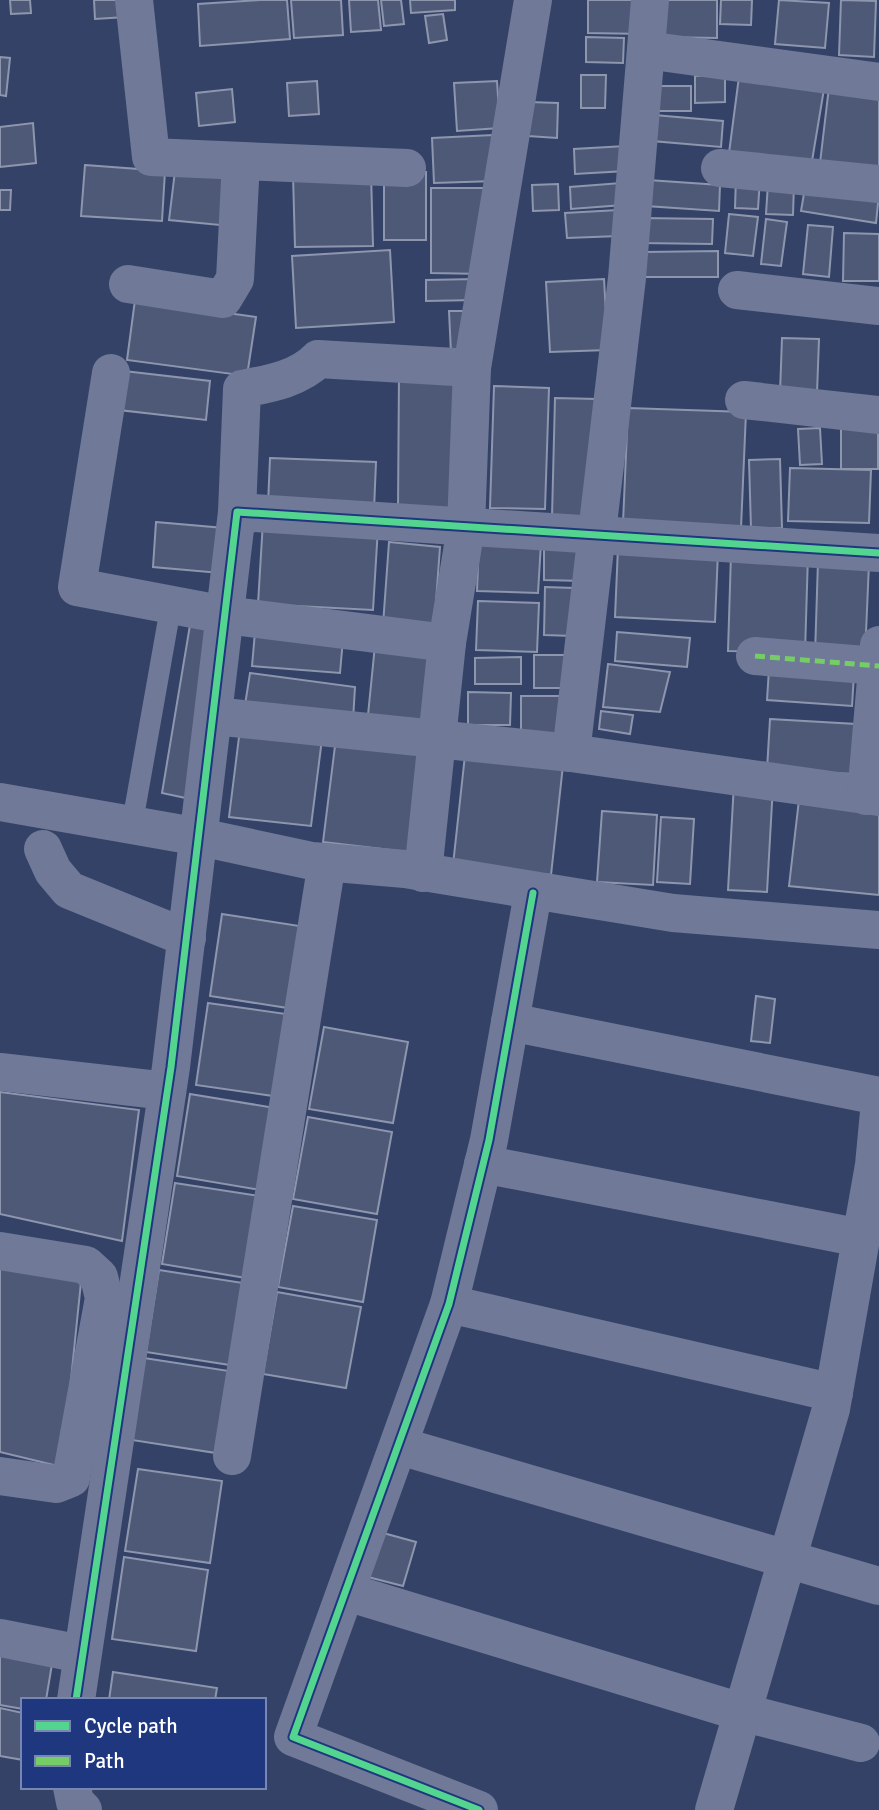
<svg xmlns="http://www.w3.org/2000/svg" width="879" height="1810" font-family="Signika,sans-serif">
<rect width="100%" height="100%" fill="#344268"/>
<g fill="#4e5978" stroke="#8d96ad" stroke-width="2">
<path d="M10 0H30L31 13 11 14Z"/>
<path d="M94 0H125L126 17 95 19Z"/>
<path d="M260 0H287L290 39 200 46 198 4Z"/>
<path d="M291 0H341L343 35 294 38Z"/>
<path d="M349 0H378L381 30 351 32Z"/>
<path d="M381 0H401L404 24 384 26Z"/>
<path d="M410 0H455V10L411 13Z"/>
<path d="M588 0H646L645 34 588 33Z"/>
<path d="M659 0H717V38L659 37Z"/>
<path d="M721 0H752L751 25 720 24Z"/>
<path d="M779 0 829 3 825 48 775 44Z"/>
<path d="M841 0 876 1 874 57 839 55Z"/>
<path d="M443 14 447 40 429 43 425 16Z"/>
<path d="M586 37 624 38 623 63 586 62Z"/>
<path d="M0 57 10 58 6 96 0 95Z"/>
<path d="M740 69 825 83 811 167 729 153Z"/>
<path d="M581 75H606L605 108H581Z"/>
<path d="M725 75V102L695 103V76Z"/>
<path d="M317 81 319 114 289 116 287 83Z"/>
<path d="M497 81 500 128 457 131 454 83Z"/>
<rect x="651" y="86" width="40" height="25"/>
<path d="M829 87 879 95V170L820 163Z"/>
<path d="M232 89 235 122 199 126 196 93Z"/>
<path d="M529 102 558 103 557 138 528 136Z"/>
<path d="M654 115 723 121 721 147 652 141Z"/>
<path d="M33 123 36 163 0 167V127Z"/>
<path d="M493 135 495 181 434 183 432 138Z"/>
<path d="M625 146 626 171 575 174 574 149Z"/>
<path d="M85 165 165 171 162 221 81 216Z"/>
<path d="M175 171 235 178 230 226 169 220Z"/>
<rect x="384" y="172" width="42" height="68"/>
<path d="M371 173 373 246 295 247 293 175Z"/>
<path d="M736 177 760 178 758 209 735 208Z"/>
<path d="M648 180 720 185 719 211 646 206Z"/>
<path d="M806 182 879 193 876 223 801 211Z"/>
<path d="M621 183 623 205 571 209 570 187Z"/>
<path d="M768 183 794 184 793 215 766 214Z"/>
<path d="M558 184 559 210 533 211 532 185Z"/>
<path d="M431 188H484V274L431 273Z"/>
<path d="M0 190H11L10 210H0Z"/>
<path d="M618 210 619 236 567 238 565 213Z"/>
<path d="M729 214 758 217 753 256 725 253Z"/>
<path d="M642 218 713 219 712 244 641 243Z"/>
<path d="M766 219 787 222 781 266 761 264Z"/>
<path d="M808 225 833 227 829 277 803 274Z"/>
<path d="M844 233 879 234V281H843Z"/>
<path d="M390 250 394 322 296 328 292 256Z"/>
<path d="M718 251V277H645V252Z"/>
<path d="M476 279V300L426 301V280Z"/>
<path d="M604 279 608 350 550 352 546 282Z"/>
<path d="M135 300 256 317 247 376 127 360Z"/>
<path d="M449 311H468L470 352 451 353Z"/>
<path d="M782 338 819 339 817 393H780Z"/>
<path d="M124 371 210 381 206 420 119 410Z"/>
<path d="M399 373H460V511H398Z"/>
<path d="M494 386 549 388 545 509 490 508Z"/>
<path d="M555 398 597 399 594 518 552 517Z"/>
<path d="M628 408 746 412 741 528 623 523Z"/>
<path d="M841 427 878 428V469H841Z"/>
<path d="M820 428 822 464 800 465 798 429Z"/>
<path d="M270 458 376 462 374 510 268 505Z"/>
<path d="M780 459 782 528 751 529 749 460Z"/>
<path d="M790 468 871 470 869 523 788 521Z"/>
<path d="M263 521 378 527 373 610 258 604Z"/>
<path d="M156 522 224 528 220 573 153 567Z"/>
<path d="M479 540 541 543 538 593 477 591Z"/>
<path d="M389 542 440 547 434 629 383 625Z"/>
<path d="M544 544 584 545 583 581 544 580Z"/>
<path d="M618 547 718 552 715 622 615 617Z"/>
<path d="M731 554 808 555 805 652 728 651Z"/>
<path d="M818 561 869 563 865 656 815 655Z"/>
<path d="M545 587 574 588 573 636 544 635Z"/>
<path d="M478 601 539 603 537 652 476 650Z"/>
<path d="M191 619 219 620 195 800 162 793Z"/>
<path d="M255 632 343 639 340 673 252 666Z"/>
<path d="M617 632 690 638 687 667 615 661Z"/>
<path d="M375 645 439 651 431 731 367 725Z"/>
<path d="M534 655H574L575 688H534Z"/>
<path d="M521 657V684H475V658Z"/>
<path d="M608 664 670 672 660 712 603 707Z"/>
<path d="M769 669 854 674 852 706 767 700Z"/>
<path d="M250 673 355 687 353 720 245 705Z"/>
<path d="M468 692 511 693 510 725H468Z"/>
<rect x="521" y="696" width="43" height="41"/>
<path d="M601 711 633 715 630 734 599 729Z"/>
<path d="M770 719 856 724 854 774 767 770Z"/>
<path d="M240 729 322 739 311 826 229 817Z"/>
<path d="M336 738 420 749 408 852 323 842Z"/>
<path d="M465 755 563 765 551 875 453 865Z"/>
<path d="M734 783 773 785 767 892 728 890Z"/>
<path d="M800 791 879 799V895L789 886Z"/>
<path d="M602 811 657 815 653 885 597 882Z"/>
<path d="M661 817 694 819 690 884 657 882Z"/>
<path d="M222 914 306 927 294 1009 210 996Z"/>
<path d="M756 996 775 999 770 1043 751 1041Z"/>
<path d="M208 1003 293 1015 280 1097 196 1085Z"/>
<path d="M324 1027 408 1042 393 1123 309 1109Z"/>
<path d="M0 1092 139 1110 122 1241 0 1214Z"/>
<path d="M190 1094 275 1108 261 1190 177 1176Z"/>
<path d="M308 1117 392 1132 377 1214 293 1199Z"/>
<path d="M175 1183 259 1196 246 1278 162 1264Z"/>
<path d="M293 1206 377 1220 363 1302 278 1287Z"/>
<path d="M0 1266 81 1282 62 1467 0 1452Z"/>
<path d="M159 1270 243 1283 230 1365 146 1352Z"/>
<path d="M277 1292 361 1307 346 1388 263 1374Z"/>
<path d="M144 1358 229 1371 216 1453 132 1440Z"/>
<path d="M138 1469 222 1481 210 1563 125 1551Z"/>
<path d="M376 1531 416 1542 403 1586 364 1576Z"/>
<path d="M124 1557 208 1570 196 1651 112 1639Z"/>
<path d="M0 1655 52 1664 46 1700H23V1709L0 1705Z"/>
<path d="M113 1672 217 1688 215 1700H109Z"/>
<path d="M0 1708 23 1713V1760L0 1756Z"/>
</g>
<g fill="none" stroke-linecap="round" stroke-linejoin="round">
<path stroke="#707997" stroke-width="21" d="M132 825 168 622"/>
<g stroke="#707997" stroke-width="38">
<path d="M134 0 151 157 407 168"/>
<path d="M646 50 879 82"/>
<path d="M720 168 879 184"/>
<path d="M128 284 223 299 235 279 241 161"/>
<path d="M737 290 879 306"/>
<path d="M111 373 77 587 225 615 447 643 466 527 472 368 533 0"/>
<path d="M744 400 879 415"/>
<path d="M237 512 242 389C268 384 299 379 318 359L472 368"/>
<path d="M755 656 879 666"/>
<path d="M214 716 571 753 879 797"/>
<path d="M571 753 627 278 650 0"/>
<path d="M866 796 879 645"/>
<path d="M0 802 200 837 312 861 405 869 673 913 879 930"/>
<path d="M43 849 53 871 69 890 187 938"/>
<path d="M423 873 447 643"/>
<path d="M510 1022 879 1096"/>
<path d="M0 1072 167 1091"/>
<path d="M483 1164 861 1238"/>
<path d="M0 1251 86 1265 99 1277 104 1298 71 1478 56 1484 0 1476"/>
<path d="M449 1304 834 1393"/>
<path d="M400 1446 879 1586"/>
<path d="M232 1456 327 862"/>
<path d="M347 1592 741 1712 861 1743"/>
<path d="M0 1638 81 1654"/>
<path d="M76 1700 171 1067 237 512 879 553"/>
<path d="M72 1787 75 1802 83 1810"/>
<path d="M479 1810 293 1737 449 1304 489 1140 533 893"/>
<path d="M714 1810 831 1409 874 1165 879 1112"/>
</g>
<path stroke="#74ce65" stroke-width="5" stroke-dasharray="10 5" stroke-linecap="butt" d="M755 656 879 666"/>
<g stroke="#1e377e" stroke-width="11">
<g id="cycleway">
<path d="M76 1700 171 1067 237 512 879 553"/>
<path d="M479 1810 293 1737 449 1304 489 1140 533 893"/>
</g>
</g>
<use href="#cycleway" stroke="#53d58f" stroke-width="7"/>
</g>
<rect x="21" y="1698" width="245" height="91" fill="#1e377e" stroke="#7887b2" stroke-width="2"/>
<rect x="35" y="1721" width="35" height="10" fill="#53d58f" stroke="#7887b2" stroke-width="2"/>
<text x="84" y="1733" font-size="21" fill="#ffffff">Cycle path</text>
<rect x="35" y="1756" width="35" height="10" fill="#74ce65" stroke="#7887b2" stroke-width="2"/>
<text x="84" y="1768" font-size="21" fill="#ffffff">Path</text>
</svg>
